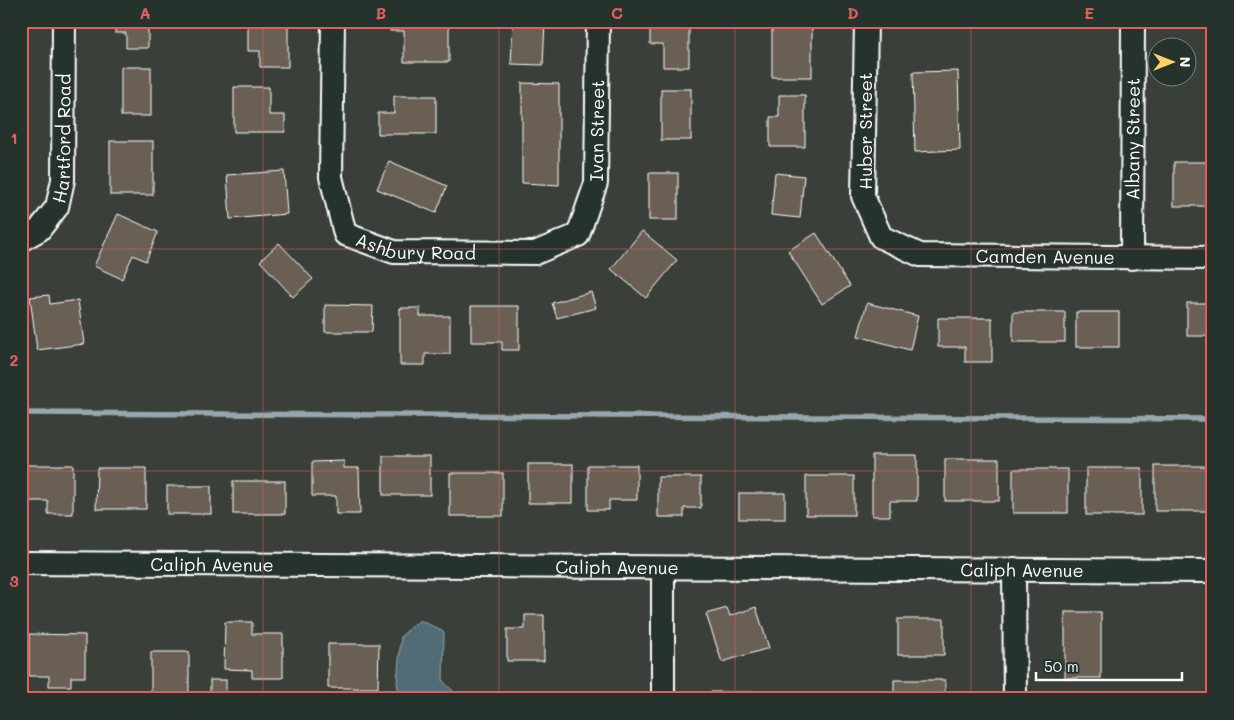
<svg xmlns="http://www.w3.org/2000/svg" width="1234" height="720" font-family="Mali,sans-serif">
<rect width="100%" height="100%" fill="#3a4039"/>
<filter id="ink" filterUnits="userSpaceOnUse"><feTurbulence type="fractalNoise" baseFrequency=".02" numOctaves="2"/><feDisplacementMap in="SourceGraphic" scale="10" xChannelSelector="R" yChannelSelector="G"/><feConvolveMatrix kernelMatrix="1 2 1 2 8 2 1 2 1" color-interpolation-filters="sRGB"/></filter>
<g filter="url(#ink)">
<path fill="#516c76" stroke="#97a7ad" d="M420 620 444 632 443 681 461 699H400L397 683 401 636Z"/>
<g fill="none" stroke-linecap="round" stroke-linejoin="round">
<path stroke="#97a7ad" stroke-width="5.5" d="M21 413 1213 419"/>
</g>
<g fill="#6a5e55" stroke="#fff">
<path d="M115 21H148V48H126V33H115Z"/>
<path d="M248 21H288V67H260V51H248Z"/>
<path d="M390 21H449V62H404V31H390Z"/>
<path d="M513 21H545L543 65 511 64Z"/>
<path d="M650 21H689V67H663V44H650Z"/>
<rect x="772" y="27" width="40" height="50"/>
<rect x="121" y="67" width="30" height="49"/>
<path d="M958 71 960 150 915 152 913 72Z"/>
<path d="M522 83 559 84V185L522 183Z"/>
<path d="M234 87H269V115H285V132H234Z"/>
<rect x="661" y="89" width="30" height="51"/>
<path d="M779 95H805V147H770V117H779Z"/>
<path d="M394 96H436V134H378V113H394Z"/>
<rect x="110" y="141" width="43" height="54"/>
<path d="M389 161 447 186 436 213 377 189Z"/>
<rect x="1174" y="162" width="36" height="44"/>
<path d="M284 171 287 214 230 219 227 175Z"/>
<rect x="649" y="173" width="29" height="47"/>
<path d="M775 173 804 176 800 218 771 215Z"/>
<path d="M118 214 158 232 146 261 133 255 122 279 94 266Z"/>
<path d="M642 231 677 260 646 298 611 269Z"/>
<path d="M816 233 850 286 822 304 788 251Z"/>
<path d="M279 243 313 279 293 297 260 261Z"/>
<path d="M591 292 596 308 557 318 552 303Z"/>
<path d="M49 295 50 304 78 300 84 344 37 350 30 297Z"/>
<path d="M867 303 918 316 910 350 858 336Z"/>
<rect x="1187" y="303" width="26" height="33"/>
<path d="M325 305 373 306 372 332H325Z"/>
<path d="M471 306H519V350H502V342H471Z"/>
<path d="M400 308H420V316H450V354H425V365H400Z"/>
<rect x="1013" y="312" width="52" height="30"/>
<rect x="1076" y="312" width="43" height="35"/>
<path d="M938 318H992V362H965V347H938Z"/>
<path d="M872 455H917V501H890V516H872Z"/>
<rect x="383" y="456" width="47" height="39"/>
<rect x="945" y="459" width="54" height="42"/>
<path d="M344 461V468H359L360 514H336V496H312V462Z"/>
<rect x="528" y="464" width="45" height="39"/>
<path d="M22 465H73V514H48V501H22Z"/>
<path d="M588 465H637V500H609V510H588Z"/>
<rect x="1155" y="466" width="54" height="45"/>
<path d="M97 468H146V509H96Z"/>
<rect x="1086" y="468" width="56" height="47"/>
<rect x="1013" y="469" width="55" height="44"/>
<rect x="450" y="473" width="53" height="43"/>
<rect x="806" y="476" width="48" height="39"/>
<path d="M658 477H701V508H684V517H658Z"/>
<rect x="233" y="481" width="52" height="33"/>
<rect x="167" y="486" width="44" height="28"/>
<rect x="739" y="493" width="46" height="26"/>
<path d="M756 607 769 648 722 662 706 614 727 608 730 616Z"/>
<rect x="1065" y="612" width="36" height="66"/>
<path d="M525 615H544V661H507V629H525Z"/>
<rect x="898" y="619" width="46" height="36"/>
<path d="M225 622H252V634H283V678H252V670L224 669Z"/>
<path d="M29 634 85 635V677H71V686H49V676H29Z"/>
<path d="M328 644H379L378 688H328Z"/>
<rect x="151" y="652" width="38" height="43"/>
<rect x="210" y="680" width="16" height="18"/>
<rect x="894" y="680" width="51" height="19"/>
<rect x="709" y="692" width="53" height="7"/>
</g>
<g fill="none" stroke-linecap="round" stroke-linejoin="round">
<g stroke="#fff" stroke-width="26">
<g id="minor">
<path id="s1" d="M333 21 331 177 345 234 394 252 535 253 578 235 596 183 598 21"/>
<path id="s2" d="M866 21 863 196 881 237 920 255 1213 258"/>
<path id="s3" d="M21 240 39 230 57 207 63 180 64 21"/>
<path id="s4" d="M1132 258 1133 21"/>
<path id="s5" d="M21 563 1213 571"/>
<path d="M663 569V699"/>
<path d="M1014 569 1015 699"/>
</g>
</g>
<use href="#minor" stroke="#26332d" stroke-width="22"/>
</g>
</g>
<path fill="none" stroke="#e05e5e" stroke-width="1" stroke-opacity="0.55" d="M263 21V699M499 21V699M735 21V699M971 21V699M21 249H1213M21 471H1213"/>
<g text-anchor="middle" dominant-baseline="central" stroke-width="4" stroke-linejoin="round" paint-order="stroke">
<g font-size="18" fill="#fff" stroke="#26332d">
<text stroke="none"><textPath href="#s1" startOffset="562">Ivan Street</textPath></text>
<text transform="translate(865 131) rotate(-90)">Huber Street</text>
<text stroke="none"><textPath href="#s3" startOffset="119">Hartford Road</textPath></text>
<text stroke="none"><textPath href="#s4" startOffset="119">Albany Street</textPath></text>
<text stroke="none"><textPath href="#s1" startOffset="288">Ashbury Road</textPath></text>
<text stroke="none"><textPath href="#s2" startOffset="388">Camden Avenue</textPath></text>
<text stroke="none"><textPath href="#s5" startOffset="191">Caliph Avenue</textPath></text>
<text stroke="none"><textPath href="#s5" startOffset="596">Caliph Avenue</textPath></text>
<text stroke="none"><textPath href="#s5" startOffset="1001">Caliph Avenue</textPath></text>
</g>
</g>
<rect width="1234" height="720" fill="none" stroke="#26332d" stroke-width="55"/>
<g transform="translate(1172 62) rotate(90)"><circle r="24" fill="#26332d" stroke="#7d8581"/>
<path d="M0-4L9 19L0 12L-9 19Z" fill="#ffd166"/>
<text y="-8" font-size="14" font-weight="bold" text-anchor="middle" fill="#ffffff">N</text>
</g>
<path d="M1036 672v8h146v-8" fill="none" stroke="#ffffff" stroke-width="2.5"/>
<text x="1044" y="672" font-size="15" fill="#ffffff" stroke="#26332d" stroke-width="4" paint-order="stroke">50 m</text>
<rect x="28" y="28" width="1178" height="664" fill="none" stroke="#e05e5e" stroke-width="2"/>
<g font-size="16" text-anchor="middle" font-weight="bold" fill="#e05e5e">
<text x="145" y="19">A</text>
<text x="381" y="19">B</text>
<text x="617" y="19">C</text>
<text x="853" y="19">D</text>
<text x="1089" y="19">E</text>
<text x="14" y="144">1</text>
<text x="14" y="366">2</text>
<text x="14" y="587">3</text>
</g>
</svg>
